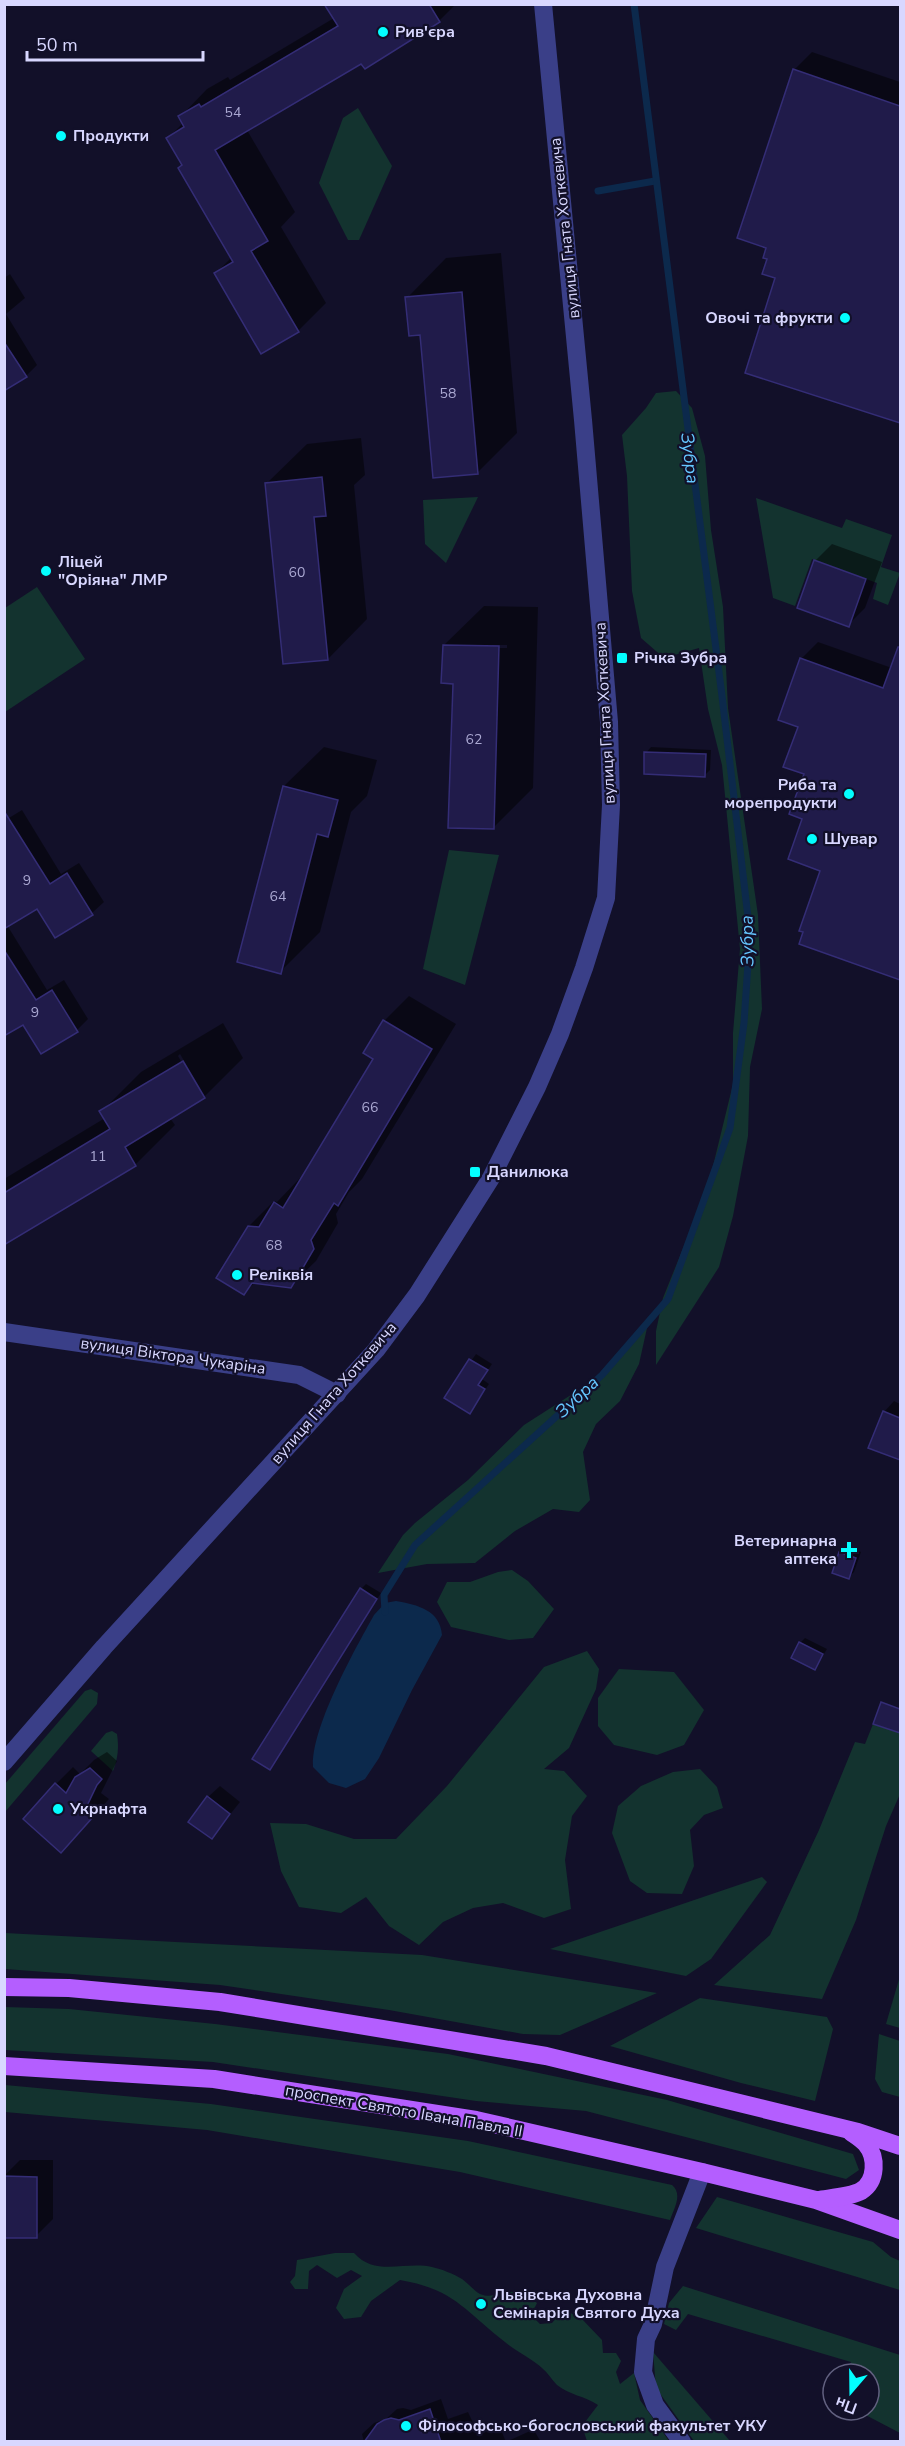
<svg xmlns="http://www.w3.org/2000/svg" width="905" height="2446" font-family="'Nunito Sans',sans-serif">
<rect width="100%" height="100%" fill="#121029"/>
<g fill="#13332f">
<path d="M358 108 392 166 359 240H348L319 183 343 118Z"/>
<path d="M676 391 692 408 705 456 711 530 723 607 728 708 758 915 762 1009 750 1067 748 1136 733 1216 719 1267 656 1365V1331L663 1298 690 1231 713 1166 733 1084V1033L740 949 722 765 708 709 699 648 664 658 641 638 632 591 627 476 622 435 646 408 656 393Z"/>
<path d="M478 497 446 563 425 544 423 500Z"/>
<path d="M756 498 842 528 846 519 892 535 881 567 900 573 888 605 873 599 877 583 812 559 795 606 773 598Z"/>
<path d="M37 587 85 659 5 712V608Z"/>
<path d="M449 850 499 855 465 985 423 969Z"/>
<path d="M649 1319 639 1364 620 1401 596 1424 583 1452 590 1500 579 1512 553 1509 515 1531 475 1563 427 1564 378 1573 403 1535 415 1523 468 1480 524 1425 602 1375Z"/>
<path d="M512 1570 528 1581 554 1609 533 1638 509 1640 451 1627 437 1602 447 1582H470L498 1572Z"/>
<path d="M587 1651 599 1669 596 1689 569 1748 544 1769 564 1771 587 1796 572 1816 565 1860 571 1909 544 1918 503 1903 473 1908 443 1922 419 1945 389 1926 366 1897 341 1913 299 1907 281 1871 270 1823 306 1824 354 1839H396L447 1786 544 1667Z"/>
<path d="M619 1669 674 1672 704 1710 684 1745 657 1755 614 1745 598 1726V1698Z"/>
<path d="M91 1689 98 1693 97 1704 5 1812V1784L85 1691Z"/>
<path d="M873 1724 900 1732V1794L886 1826 856 1920 822 1999 714 1985 770 1935 819 1830 855 1742 865 1744Z"/>
<path d="M112 1731 117 1734C119 1748 118 1758 113 1771L91 1751 106 1733Z"/>
<path d="M700 1769 717 1787 723 1808 704 1815 690 1830 694 1866 682 1894 647 1893 630 1881 612 1833 618 1806 641 1786 673 1772Z"/>
<path d="M762 1877 767 1882 711 1959 686 1976 550 1949Z"/>
<path d="M5 1933 422 1955 657 1993 560 2035 523 2034 389 2010 220 1985 5 1969Z"/>
<path d="M900 1976V2028L886 2024Z"/>
<path d="M700 1998 827 2017 833 2029 815 2101 741 2083 610 2046Z"/>
<path d="M5 2007 69 2009 215 2024 448 2054 667 2100 853 2154 859 2170 846 2179 586 2111 476 2101 213 2062 5 2050Z"/>
<path d="M879 2034 900 2041V2097L882 2092 875 2079Z"/>
<path d="M5 2085 211 2104 468 2141 672 2185C683 2194 674 2209 670 2220L460 2172 207 2130 5 2112Z"/>
<path d="M717 2197 873 2242 891 2257 900 2261V2290L696 2228Z"/>
<path d="M335 2253H354C375 2277 405 2261 432 2267 441 2269 454 2274 462 2279 468 2283 474 2291 480 2294 492 2299 501 2292 512 2292 522 2292 529 2298 537 2303L531 2315 540 2324 552 2323 563 2310 580 2317 602 2340 603 2353H616L621 2361 616 2372 620 2384 634 2373 640 2400 669 2441H587L582 2426 598 2405C585 2396 569 2395 557 2385 552 2380 548 2373 542 2368 534 2360 515 2351 505 2342 465 2311 454 2289 400 2280L371 2301 361 2317 344 2319 336 2308 344 2289 362 2276 351 2270 337 2278 317 2265 309 2271 308 2289H295L290 2282 295 2276 297 2260Z"/>
<path d="M683 2286 900 2355V2433L856 2410H869V2374H846L851 2362 688 2314 676 2330 664 2324 669 2303Z"/>
<path d="M653 2352 730 2441H694L656 2388Z"/>
</g>
<path fill="#0c294c" d="M396 1601C418 1605 440 1610 442 1635L412 1690 379 1758 365 1779 346 1788 329 1783 313 1767C311 1728 354 1651 374 1615L385 1603Z"/>
<g fill="#0007" fill-rule="evenodd">
<path d="M326 4H456L439 21 362 62 247 130 295 212 281 227 326 303 298 331 216 273 232 257 168 138 183 123 180 117 207 89 228 77 230 80 334 18Z"/>
<path d="M812 52 900 82V422L747 372 777 277 769 258 794 70Z"/>
<path d="M501 253 517 433 477 473 407 298 446 258Z"/>
<path d="M10 274 25 298 6 314 37 365 26 376 4 389V278Z"/>
<path d="M361 438 365 475 354 485 367 619 328 659 267 483 307 444Z"/>
<path d="M832 544 882 562 865 608 848 625 815 561Z"/>
<path d="M484 606 538 607 533 788 493 828 444 645ZM492 645H507V648H492Z"/>
<path d="M818 642 892 668 900 644V979L801 944 822 870 804 818 806 773 800 726 801 659Z"/>
<path d="M324 747 377 760 367 796 351 812 320 932 280 972 284 786Z"/>
<path d="M651 747 711 750 710 770 705 775 646 753Z"/>
<path d="M22 810 61 874 79 863 104 902 92 913 55 936 37 907 7 925 47 990 64 980 88 1019 77 1030 23 1023 4 1034V821Z"/>
<path d="M409 996 456 1024 362 1179 349 1192 336 1214 338 1223 316 1261 290 1286 255 1282 244 1294 249 1226 274 1201 277 1202 300 1178 302 1180 375 1059 384 1021Z"/>
<path d="M223 1023 243 1058 204 1097 170 1118 175 1125 135 1165 4 1243V1179L105 1118 101 1112 141 1072ZM180 1054 200 1088H197L178 1056Z"/>
<path d="M476 1354 492 1364 482 1379 489 1384 470 1412 446 1397Z"/>
<path d="M894 1401 900 1404V1459L870 1447 884 1412Z"/>
<path d="M846 1547 861 1552 854 1572 849 1577 840 1553Z"/>
<path d="M366 1584 381 1593 269 1768 361 1589Z"/>
<path d="M805 1638 827 1649 815 1668 800 1643Z"/>
<path d="M107 1752 117 1761 101 1793 109 1799 61 1851 56 1784 73 1767 80 1774 94 1760Z"/>
<path d="M220 1786 240 1802 212 1837 208 1797Z"/>
<path d="M20 2160H53V2219L36 2236H4V2176Z"/>
<path d="M441 2399 448 2419 468 2412 478 2433 499 2425 506 2442H364L362 2434 374 2423 386 2419 397 2409 403 2408 411 2410Z"/>
<path d="M530 2431 535 2432 541 2442H506Z"/>
</g>
<g fill="none" stroke-linecap="round" stroke-linejoin="round">
<g stroke="#0c294c" stroke-width="7">
<path d="M598 191 655 181"/>
<path d="M385 1612 384 1595 415 1545 602 1375 668 1299 730 1128 744 1023 750 934 722 696 634 4"/>
</g>
</g>
<g fill="#201b4a" stroke="#342d76" stroke-width="1.5">
<path d="M324 4H429L440 22 365 69 361 64 215 150 268 241 251 251 299 332 261 354 214 273 233 262 178 168 182 165 166 138 184 127 178 116 199 104 201 107 338 26Z"/>
<path d="M793 69 900 106V423L745 373 775 278 762 274 767 259 763 258 766 248 737 238Z"/>
<path d="M462 292 478 474 433 478 420 335 409 336 405 297Z"/>
<path d="M4 342 27 377 4 391Z"/>
<path d="M322 477 326 516 314 517 328 660 283 664 265 483Z"/>
<path d="M814 560 866 579 849 627 797 608Z"/>
<path d="M443 645 499 646 494 829 448 828 453 684 441 683Z"/>
<path d="M898 647H900V980L799 944 803 932 799 931 820 871 788 859 802 819 789 814 804 774 783 767 798 727 778 720 800 658 883 688Z"/>
<path d="M644 752 706 754 705 777 644 774Z"/>
<path d="M283 786 338 800 328 837 317 834 281 974 237 962Z"/>
<path d="M4 811 50 884 67 873 93 915 55 938 37 909 4 929Z"/>
<path d="M4 950 36 1000 52 990 78 1032 41 1054 23 1025 4 1036Z"/>
<path d="M383 1020 432 1049 338 1206 334 1203 311 1240 314 1249 291 1288 252 1283 244 1295 216 1278 248 1226 259 1227 274 1202 283 1208 373 1059 363 1053Z"/>
<path d="M183 1061 205 1098 125 1147 136 1166 4 1245V1193L110 1129 99 1111Z"/>
<path d="M469 1359 488 1370 478 1385 485 1389 470 1414 444 1398Z"/>
<path d="M883 1411 900 1418V1460L868 1448Z"/>
<path d="M839 1552 856 1558 849 1579 832 1573Z"/>
<path d="M360 1588 377 1599 270 1770 252 1759Z"/>
<path d="M799 1642 823 1654 815 1670 791 1658Z"/>
<path d="M881 1702 900 1709V1733L873 1724Z"/>
<path d="M90 1768 102 1779 97 1785 85 1810 93 1817 61 1853 23 1819 55 1783 66 1793 75 1777Z"/>
<path d="M207 1796 230 1814 212 1839 188 1822Z"/>
<path d="M4 2176 37 2177V2238H4Z"/>
<path d="M430 2409 441 2442H364L377 2424 384 2420 391 2418 399 2420Z"/>
</g>
<g fill="none" stroke-linecap="round" stroke-linejoin="round">
<g stroke="#3a3f88" stroke-width="18">
<path d="M4 1332 299 1375 337 1394"/>
<path d="M4 1762 104 1647 376 1350 417 1295 491 1178 537 1087 560 1034 584 968 606 898 611 805 609 722 583 420 543 4"/>
<path d="M682 2442 655 2405 643 2372 646 2339 653 2324 665 2267 702 2172"/>
</g>
<g stroke="#b45eff" stroke-width="18">
<path d="M4 1987 69 1988 220 2002 546 2056 858 2132 900 2146"/>
<path d="M4 2066 214 2079 476 2120 702 2172 816 2200 900 2230"/>
<path d="M818 2200C830 2198 850 2197 861 2191 877 2181 877 2157 866 2144 862 2139 855 2135 851 2132"/>
</g>
</g>
<g fill="#03feff" stroke="#121029" stroke-width="2">
<circle cx="383" cy="32" r="6"/>
<circle cx="61" cy="136" r="6"/>
<circle cx="845" cy="318" r="6"/>
<circle cx="46" cy="571" r="6"/>
<rect x="616" y="652" width="12" height="12" rx="3"/>
<circle cx="849" cy="794" r="6"/>
<circle cx="812" cy="839" r="6"/>
<rect x="469" y="1166" width="12" height="12" rx="3"/>
<circle cx="237" cy="1275" r="6"/>
<path d="M846 1541h6v6h6v6h-6v6h-6v-6h-6v-6h6z"/>
<circle cx="58" cy="1809" r="6"/>
<circle cx="481" cy="2304" r="6"/>
<circle cx="406" cy="2426" r="6"/>
</g>
<g text-anchor="middle" dominant-baseline="central" stroke-width="4.5" stroke-linejoin="round" paint-order="stroke">
<g font-size="14" fill="#aaa8d2">
<text x="233" y="112">54</text>
<text x="448" y="393">58</text>
<text x="297" y="572">60</text>
<text x="474" y="739">62</text>
<text x="27" y="880">9</text>
<text x="278" y="896">64</text>
<text x="35" y="1012">9</text>
<text x="370" y="1107">66</text>
<text x="98" y="1156">11</text>
<text x="274" y="1245">68</text>
</g>
<g font-size="16" font-weight="bold" fill="#d8d7ff" stroke="#121029" text-anchor="start">
<text x="395" y="32">Рив'єра</text>
<text x="73" y="136">Продукти</text>
<text x="833" y="318" text-anchor="end">Овочі та фрукти</text>
<text x="58" y="562">Ліцей<tspan x="58" dy="18">"Оріяна" ЛМР</tspan></text>
<text x="634" y="658">Річка Зубра</text>
<text x="837" y="785" text-anchor="end">Риба та<tspan x="837" dy="18">морепродукти</tspan></text>
<text x="824" y="839">Шувар</text>
<text x="487" y="1172">Данилюка</text>
<text x="249" y="1275">Реліквія</text>
<text x="837" y="1541" text-anchor="end">Ветеринарна<tspan x="837" dy="18">аптека</tspan></text>
<text x="70" y="1809">Укрнафта</text>
<text x="493" y="2295">Львівська Духовна<tspan x="493" dy="18">Семінарія Святого Духа</tspan></text>
<text x="418" y="2426">Філософсько-богословський факультет УКУ</text>
</g>
<g font-size="16" fill="#d8d7ff" stroke="#121029">
<text transform="translate(565 228) rotate(-96)">вулиця Гната Хоткевича</text>
<text transform="translate(605 713) rotate(-93)">вулиця Гната Хоткевича</text>
<text transform="translate(173 1356) rotate(8)">вулиця Віктора Чукаріна</text>
<text transform="translate(334 1393) rotate(-49)">вулиця Гната Хоткевича</text>
<text transform="translate(404 2111) rotate(10)">проспект Святого Івана Павла II</text>
</g>
<g font-size="18" font-style="italic" fill="#65c7ff" stroke="#121029">
<text transform="translate(690 458) rotate(83)">Зубра</text>
<text transform="translate(747 941) rotate(-91)">Зубра</text>
<text transform="translate(577 1397) rotate(-43)">Зубра</text>
</g>
</g>
<rect width="905" height="2446" fill="none" stroke="#d8d7ff" stroke-width="12"/>
<g transform="translate(851 2392) rotate(200)"><circle r="28" fill="#121029" stroke="#61607f" stroke-width="1.5"/>
<path d="M0-4.5L10 22L0 15L-10 22Z" fill="#03feff"/>
<text y="-9" font-size="16" font-weight="bold" text-anchor="middle" fill="#d8d7ff">Пн</text>
</g>
<path d="M27 51v9h176v-9" fill="none" stroke="#d8d7ff" stroke-width="3"/>
<text x="36" y="51" font-size="18" fill="#d8d7ff" stroke="#121029" stroke-width="4.5" paint-order="stroke">50 m</text>
</svg>
